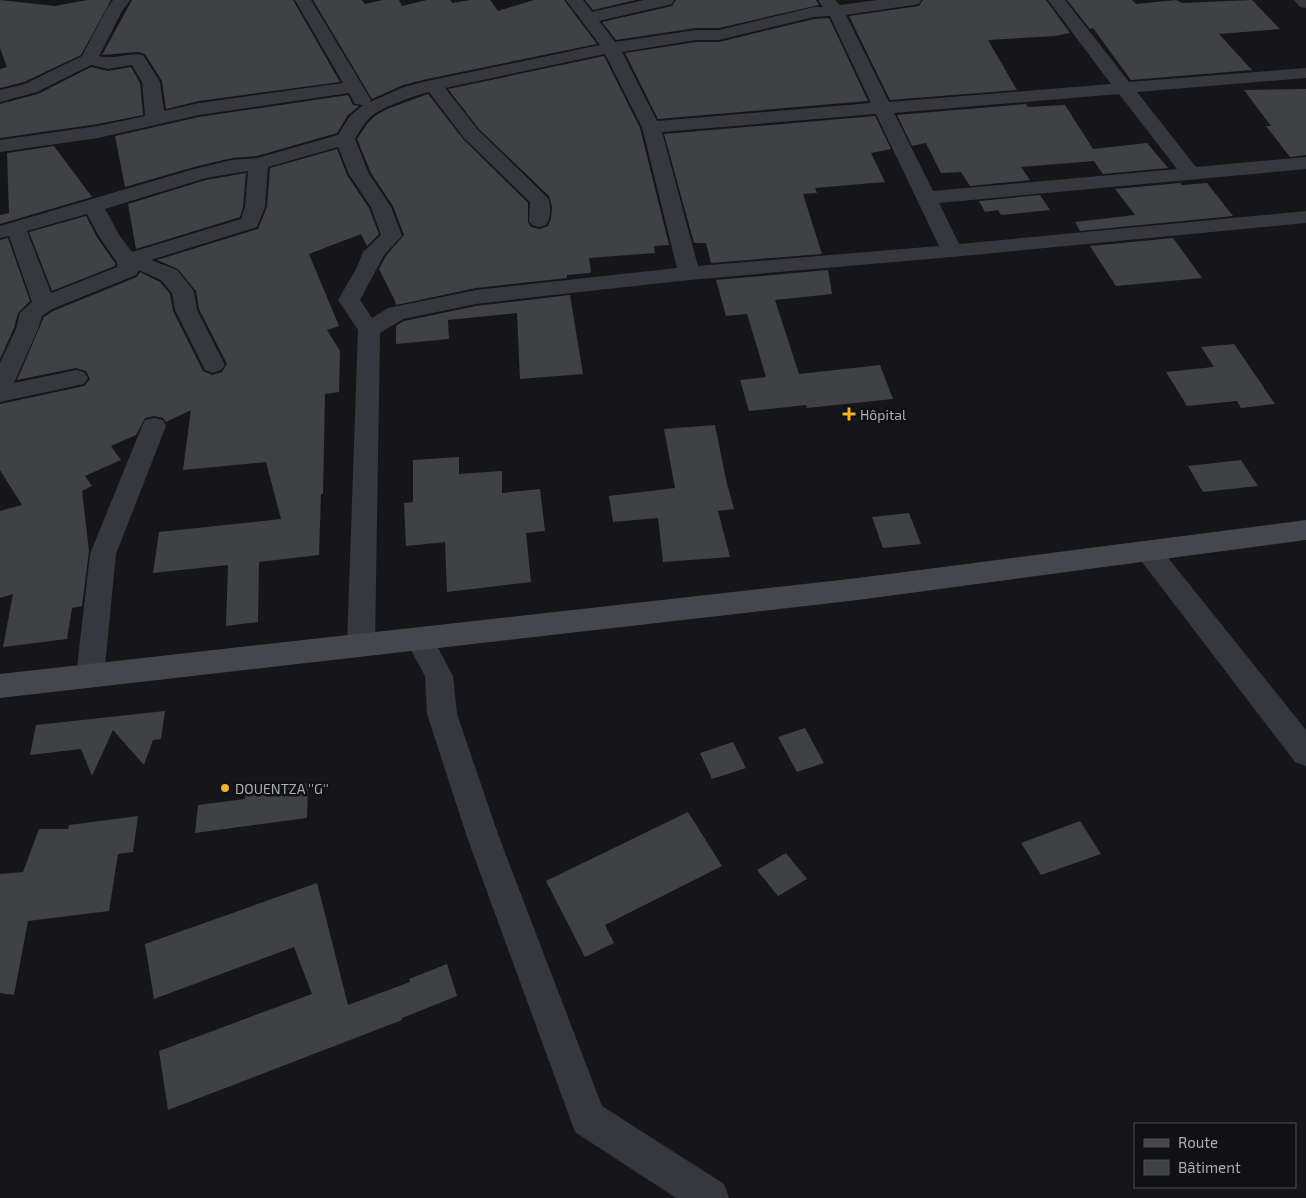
<svg xmlns="http://www.w3.org/2000/svg" width="1306" height="1198" font-family="'Exo 2',sans-serif">
<rect width="100%" height="100%" fill="#161618"/>
<g fill="#404145">
<path d="M0 0 55 6 87 0H111L81 55 24 82 0 88V69L7 67 0 48Z"/>
<path d="M132 0H293L340 82 199 101 166 109 162 81 145 54 138 52 102 55Z"/>
<path d="M313 0H362L365 4 383 0H399L402 6 427 0H450L453 3 470 0H490L498 11 534 0H564L597 44 427 79 403 85 372 99Z"/>
<path d="M585 0H636L593 10Z"/>
<path d="M676 0H816L819 5 719 28H696L616 40 602 22 672 6Z"/>
<path d="M923 0H1046L1070 33 1055 36 988 40 1017 90 890 100 849 16 919 6Z"/>
<path d="M1067 0H1132L1136 4 1176 0 1182 3 1252 0 1280 29 1219 34 1252 70 1131 80 1093 28 1090 29Z"/>
<path d="M829 18 868 101 658 119 625 53 696 42H719L814 19Z"/>
<path d="M604 56 640 128 669 245 654 246 655 253 589 258 591 273 567 275V278L476 288 396 305 395 301 379 269 386 256 404 235 393 206 371 173 357 139 367 124 375 116 387 109 428 94 463 139 528 203V222L531 227 540 229 548 226 551 219 552 207 549 196 479 129 448 89Z"/>
<path d="M91 67 108 71 131 67 140 83 143 115 98 124 0 138V104L38 94Z"/>
<path d="M1306 89V155L1290 157 1266 126H1271L1244 90Z"/>
<path d="M348 95 353 105 359 106 348 115 337 133 257 156 232 158 194 167 125 187 115 136 199 117Z"/>
<path d="M1026 104 1028 107 1065 105 1093 149 1147 143 1168 168 1103 174 1094 161 1021 167 1030 180 970 186 961 172 941 173 926 143 912 146 897 115Z"/>
<path d="M875 116 891 149 871 153 885 182 815 188 817 193 803 194 822 254 711 263 706 243H694L664 134Z"/>
<path d="M54 146 92 197 0 224V215L9 213 7 153Z"/>
<path d="M337 149 347 175 369 208 379 234 367 246 361 234 309 254 339 326 327 330 340 351 339 392 325 394 323 494H321L319 555 259 562 258 622 226 626 228 565 153 573 159 532 281 519 266 462 183 470 191 410 166 422 163 418 154 416 145 418 136 435 111 446 121 460 85 476 92 486 82 491 89 551 82 606 72 608 67 639 3 647 13 594 0 598V511L22 505 0 470V404L84 386 90 379 86 371 76 368 17 380 44 317 53 311 137 277 140 272 160 282 170 294 173 311 203 371 212 375 222 372 227 364 199 309 196 291 178 269 157 260 258 229 267 207 270 168Z"/>
<path d="M246 173 243 207 240 217 136 249 128 204 206 180Z"/>
<path d="M1180 183 1182 185 1207 183 1233 216 1080 231 1075 222 1135 215 1115 189Z"/>
<path d="M1040 195 1050 210 1001 215 998 210 985 212 979 201Z"/>
<path d="M86 216 98 239 115 263V266L52 291 29 232Z"/>
<path d="M8 238 30 301 18 313 14 328 0 359V240Z"/>
<path d="M1173 238 1202 278 1116 286 1090 246Z"/>
<path d="M828 270 832 294 775 300 799 374 880 365 893 399 807 408 806 405 749 411 740 380 766 377 747 314 726 316 716 280Z"/>
<path d="M570 295 583 374 520 379 517 313 448 320 449 339 396 344V326L404 321 476 306Z"/>
<path d="M1234 344 1275 404 1241 408 1237 401 1187 406 1166 372 1214 367 1201 347Z"/>
<path d="M715 425 727 484 734 509 718 511 730 557 663 562 658 518 613 522 609 496 675 488 664 429Z"/>
<path d="M459 457V474L502 471V493L540 489 545 531 526 533 531 582 447 592 445 542 406 546 404 503 413 502V460Z"/>
<path d="M1241 460 1258 486 1203 492 1188 466Z"/>
<path d="M909 513 921 544 883 548 872 517Z"/>
<path d="M165 711 161 739 153 740 144 765 113 730 92 776 81 749 30 755 36 725Z"/>
<path d="M805 728 824 763 797 772 778 737Z"/>
<path d="M733 742 746 768 712 779 700 753Z"/>
<path d="M308 783 307 818 195 833 198 805 245 799 246 792Z"/>
<path d="M688 812 722 866 605 925 614 943 585 957 546 881Z"/>
<path d="M138 816 133 852 118 854 109 911 28 921 14 995 0 993V874L23 872 39 829H68L69 825Z"/>
<path d="M1080 821 1101 854 1041 875 1021 843Z"/>
<path d="M786 853 807 879 778 896 757 870Z"/>
<path d="M317 883 348 1005 410 982 409 979 447 964 457 996 402 1018V1020L168 1110 159 1051 312 994 294 947 154 999 145 944Z"/>
</g>
<g fill="none" stroke-linecap="round" stroke-linejoin="round">
<g fill="#37383d" fill-rule="evenodd">
<path d="M113 0H130L122 11 99 56C114 60 129 52 143 55L160 82 164 111 199 103 343 83 295 0H311L371 100 370 102 404 87 427 81 600 45 566 0H583L592 12 644 0H674L672 4 599 21 615 42 696 30H719L814 7H823L818 0H835L840 5 878 0H921L919 4 913 5 846 15 889 102 1111 84 1048 0H1065L1129 82 1306 68V78L1137 92 1196 167 1306 157V169L939 203 959 244 1306 211V223L952 257 689 280 535 297 476 304 403 319 380 333 375 645 371 653 361 656 351 653 347 645 358 330 338 300 357 267 363 252 381 235 371 207 349 174 338 147 268 167 265 207 257 227 151 260 177 270 191 287 194 292 197 310 225 365 221 370 213 373 205 370 175 310 172 293 161 280 139 270 136 275 52 309 42 316 38 329 14 383 76 370 84 372 88 378 84 384 0 402V363L16 329 20 313 32 302 9 236 0 238V226L194 169 232 160 257 158 338 135 350 116 363 105 355 104 349 93 199 115 98 138 0 152V140L98 126 145 116 142 82 132 65 108 69 91 65 37 92 0 102V90L25 84 82 56 106 10ZM830 16 871 103 657 121 622 52 696 40H719L814 17ZM605 54 642 127 677 268 476 290 388 308 372 318 360 300 384 255 402 236 391 207 369 174 355 139C360 130 365 121 374 114 388 105 413 96 429 92L464 138 530 202 529 221 532 225 539 227 546 225C551 218 552 204 547 197L478 130 445 88ZM1119 94 1177 169 933 191 894 113ZM876 114 939 246 698 266 662 132ZM248 171 245 207 241 219 132 252 120 236 105 209 206 178ZM87 214 100 238 117 262V267L51 293 27 231Z"/>
<path d="M1294 0H1306V8L1300 7Z"/>
<path d="M154 418 163 420 166 426 116 554 104 676 100 684 90 688 80 684 76 676 90 554 142 426 145 420Z"/>
<path d="M419 628 429 631 453 676 457 714 499 837 602 1106 724 1184 729 1198H676L575 1132 467 837 427 714 425 676 405 639 409 631Z"/>
</g>
<path fill="#37383d" fill-rule="evenodd" d="M1148 541 1157 544 1306 730V766L1295 762 1139 558 1135 551 1139 544Z"/>
<path fill="#45474d" fill-rule="evenodd" d="M1306 520V540L858 600 0 698V674L858 578Z"/>
</g>
<g fill="#f2b134" stroke="#111113" stroke-width="2">
<path d="M846.5 406.5h5v5h5v5h-5v5h-5v-5h-5v-5h5z"/>
<circle cx="225" cy="788" r="5"/>
</g>
<g text-anchor="middle" dominant-baseline="central" stroke-width="5" stroke-linejoin="round" paint-order="stroke">
<g font-size="14" fill="#a8adb8" stroke="#111113" text-anchor="start">
<text x="860" y="414">Hôpital</text>
<text x="235" y="788">DOUENTZA ''G''</text>
</g>
</g>
<rect x="1134" y="1123" width="162" height="65" fill="#111113" stroke="#4d4f55"/>
<rect x="1144" y="1139" width="25" height="8" fill="#45474d" stroke="#4d4f55"/>
<text x="1178" y="1148" font-size="15" fill="#a8adb8">Route</text>
<rect x="1144" y="1160" width="25" height="15" fill="#404145" stroke="#4d4f55"/>
<text x="1178" y="1173" font-size="15" fill="#a8adb8">Bâtiment</text>
</svg>
